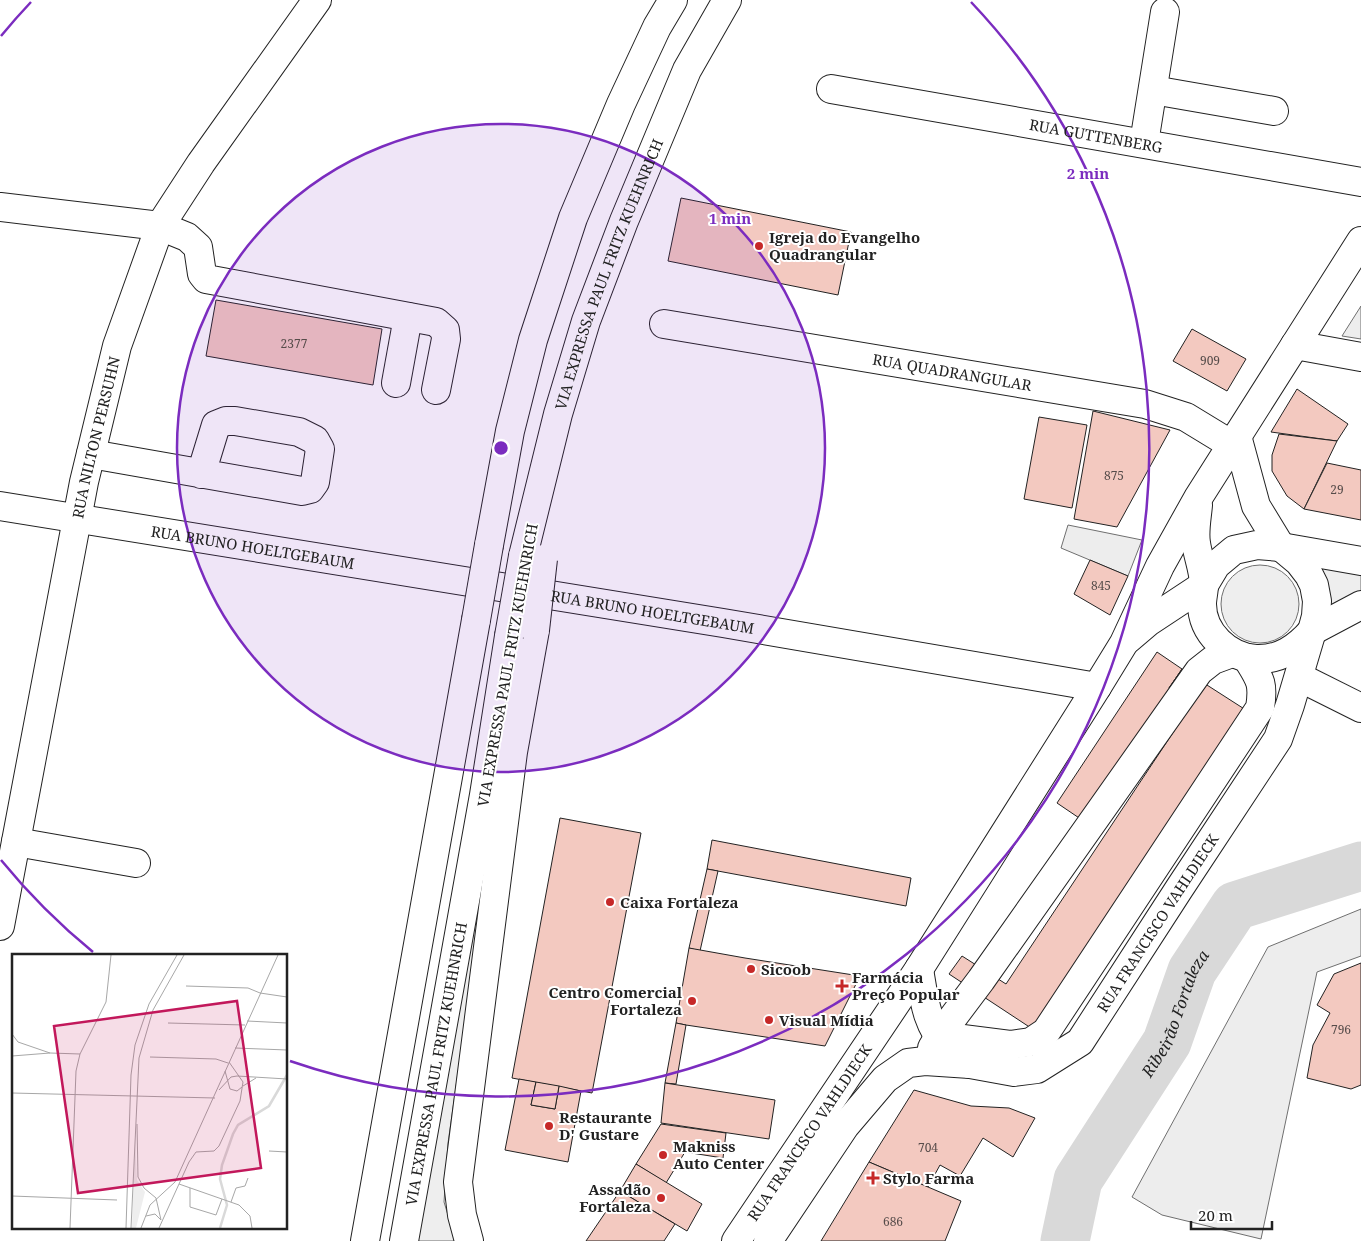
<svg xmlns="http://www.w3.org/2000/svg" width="1361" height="1241" font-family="'Noto Serif',serif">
<rect width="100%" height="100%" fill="#fff"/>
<g fill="#eee" stroke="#6f6f6f">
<path d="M1316 562 1361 570V592L1330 613Z"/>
<circle cx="1260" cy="604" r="39"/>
<path d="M478 884 482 885 484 890 448 1143 444 1202 456 1241H413Z"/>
</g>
<g fill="#ededed" stroke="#6f6f6f">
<path d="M1361 306V339L1342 336Z"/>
<path d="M1068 525 1142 540 1128 576 1061 548Z"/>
<path d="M1361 909V956L1317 972 1261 1239 1162 1215 1132 1197 1268 947Z"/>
</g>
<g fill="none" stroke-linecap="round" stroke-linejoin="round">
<path stroke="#d9d9d9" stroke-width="49" id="s1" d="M1065 1241 1078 1180 1167 1042 1192 971 1235 906 1361 866"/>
</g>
<g fill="#f3c9c0" stroke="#222">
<path d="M681 198 851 232 838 295 668 261Z"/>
<path d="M216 300 382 329 373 385 206 356Z"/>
<path d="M1192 329 1246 359 1227 391 1173 361Z"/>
<path d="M1297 389 1348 424 1337 441 1271 432Z"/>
<path d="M1093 411 1170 430 1117 527 1074 519Z"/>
<path d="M1039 417 1087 425 1072 508 1024 499Z"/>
<path d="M1279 434 1337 441 1304 509 1287 496 1272 471V455Z"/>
<path d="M1327 463 1361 470V520L1304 509Z"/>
<path d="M1090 560 1128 576 1110 615 1074 594Z"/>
<path d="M1157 652 1182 669 1169 688 1175 693 1088 824 1057 803Z"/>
<path d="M1182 669 1249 712 1037 1032 949 974 962 956 1006 984 1192 704 1169 688Z"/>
<path d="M560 818 641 833 592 1093 512 1078Z"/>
<path d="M712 840 911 878 906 906 707 869Z"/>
<path d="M707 869 718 871 700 951 689 948Z"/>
<path d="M689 948 745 958 860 976 825 1046 686 1025 676 1023Z"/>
<path d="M1361 963V1085L1351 1089 1307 1078 1313 1045 1330 1013 1317 1005 1334 974Z"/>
<path d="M676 1023 686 1025 676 1084 665 1083Z"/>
<path d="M519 1079 536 1082 531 1105 555 1109 559 1086 581 1091 568 1162 505 1150Z"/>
<path d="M536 1082 559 1086 555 1109 531 1105Z"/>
<path d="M665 1083 775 1100 769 1139 661 1123Z"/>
<path d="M914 1090 971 1106 1009 1108 1035 1118 1013 1157 983 1138 960 1176 940 1165 928 1187 869 1162Z"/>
<path d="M661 1124 726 1133 723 1158 685 1152 666 1183 636 1164Z"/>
<path d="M869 1162 961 1201 945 1241H821Z"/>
<path d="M636 1164 702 1204 687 1231 620 1191Z"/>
<path d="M620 1191 675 1224 664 1241H586Z"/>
</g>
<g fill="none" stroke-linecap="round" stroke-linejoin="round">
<g stroke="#222" stroke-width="30">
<g id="minor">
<path id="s2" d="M831 89 1361 182"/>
<path d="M1153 90 1274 111"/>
<path d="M1144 143 1165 12"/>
<path d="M0 207 160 226 187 237 198 247 202 274 206 279 436 322 445 330 446 339 436 390"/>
<path id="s3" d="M664 324 1145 404 1186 417 1232 445"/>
<path d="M1295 345 1361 357"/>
<path d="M396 383 408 317"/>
<path d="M91 454 302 491 310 489 315 482 320 449 315 440 299 432 235 421H226L216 425 201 474"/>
<path id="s4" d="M0 506 723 623 1097 687"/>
<path d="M1281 547 1361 561"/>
<path d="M1312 631 1361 605"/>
<path d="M1299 677 1361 708"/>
<path d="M16 842 136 863"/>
<path id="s5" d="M0 926 84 482 117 346 160 226 201 163 317 0"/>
<path d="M939 1036 1010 1045 1031 1042 1046 1032 1260 708C1264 683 1260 679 1247 658"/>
<path d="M932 1048 939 1036 981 980 1199 671 1213 660 1232 653"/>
</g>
</g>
<g stroke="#222" stroke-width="30">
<g id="major">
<path d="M1198 505C1197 517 1194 531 1196 543 1198 557 1204 571 1204 585 1204 591 1202 598 1202 604 1202 633 1228 657 1256 659 1280 660 1297 648 1312 631"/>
<path d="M489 545 510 431 533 340 573 218 621 104 657 27 673 0"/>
<path id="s6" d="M523 556 558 414 586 321 624 221 687 70 727 0"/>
<path d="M1128 639 1148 622 1204 585 1216 565 1234 550 1257 545 1281 547"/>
<path d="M919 969C924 999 926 1025 948 1048 954 1054 963 1059 970 1064"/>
<path d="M365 1241 476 620"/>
<path id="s7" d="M404 1241 484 795 509 636"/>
<path d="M469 1241 462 1215 458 1182 513 752 535 630"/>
<path id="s8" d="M736 1241 919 969 1097 687 1124 643 1160 566 1198 498 1361 241"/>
<path id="s9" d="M768 1241 845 1126 885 1079 908 1063 925 1061 970 1064 1014 1072 1037 1069 1080 1042 1179 889 1278 739 1290 705 1312 631 1316 616 1317 601 1314 585 1309 575 1299 562 1281 547 1256 506 1237 436"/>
</g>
</g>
<use href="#minor" stroke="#fff" stroke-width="28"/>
<use href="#major" stroke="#fff" stroke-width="28"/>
<g stroke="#222" stroke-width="30" stroke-linecap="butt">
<g id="major-bridge">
<path d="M476 620 489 545"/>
<path d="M535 630 543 559"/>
<path d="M509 636 523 556"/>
</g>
</g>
<use href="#major-bridge" stroke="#fff" stroke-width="28"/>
</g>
<circle cx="501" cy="448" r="324" fill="#7b2cbf" fill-opacity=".12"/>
<g fill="none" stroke="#7b2cbf" stroke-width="2.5">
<circle cx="501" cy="448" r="324"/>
<path d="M93 952A648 648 0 0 1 1 860M1 36A648 648 0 0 1 31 2M971 2A648 648 0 0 1 290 1061"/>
</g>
<g fill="#c62828" stroke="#fff" stroke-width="2">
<circle cx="759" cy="246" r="5"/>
<circle cx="610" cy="902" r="5"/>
<circle cx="751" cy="969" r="5"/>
<path d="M839.5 978.5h5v5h5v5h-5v5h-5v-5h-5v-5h5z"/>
<circle cx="692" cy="1001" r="5"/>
<circle cx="769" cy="1020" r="5"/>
<circle cx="549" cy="1126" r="5"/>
<circle cx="663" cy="1155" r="5"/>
<path d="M870.5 1170.5h5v5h5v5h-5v5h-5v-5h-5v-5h5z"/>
<circle cx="661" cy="1198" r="5"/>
</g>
<g text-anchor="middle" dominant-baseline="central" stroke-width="4" stroke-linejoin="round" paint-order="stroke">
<g font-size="12" fill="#564c4a">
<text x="294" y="343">2377</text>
<text x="1210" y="360">909</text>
<text x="1114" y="475">875</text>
<text x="1337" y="489">29</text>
<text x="1101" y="585">845</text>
<text x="1341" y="1029">796</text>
<text x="928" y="1147">704</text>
<text x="893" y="1221">686</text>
</g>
<g font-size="15" fill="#222" stroke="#fff">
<text stroke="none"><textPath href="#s2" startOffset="269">RUA GUTTENBERG</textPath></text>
<text stroke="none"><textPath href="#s6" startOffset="295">VIA EXPRESSA PAUL FRITZ KUEHNRICH</textPath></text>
<text stroke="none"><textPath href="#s3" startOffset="292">RUA QUADRANGULAR</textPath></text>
<text stroke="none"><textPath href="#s5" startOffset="498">RUA NILTON PERSUHN</textPath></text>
<text stroke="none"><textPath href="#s4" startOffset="256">RUA BRUNO HOELTGEBAUM</textPath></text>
<text stroke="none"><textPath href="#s4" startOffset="661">RUA BRUNO HOELTGEBAUM</textPath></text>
<text transform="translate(507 665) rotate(-80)">VIA EXPRESSA PAUL FRITZ KUEHNRICH</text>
<text stroke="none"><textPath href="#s9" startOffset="551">RUA FRANCISCO VAHLDIECK</textPath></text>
<text stroke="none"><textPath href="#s7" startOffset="180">VIA EXPRESSA PAUL FRITZ KUEHNRICH</textPath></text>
<text stroke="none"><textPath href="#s8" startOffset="131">RUA FRANCISCO VAHLDIECK</textPath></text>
</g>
<g font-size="15" font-weight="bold" fill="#222" stroke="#fff" text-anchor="start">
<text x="769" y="237">Igreja do Evangelho<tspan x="769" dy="17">Quadrangular</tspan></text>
<text x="620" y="902">Caixa Fortaleza</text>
<text x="761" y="969">Sicoob</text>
<text x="852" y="977">Farmácia<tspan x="852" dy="17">Preço Popular</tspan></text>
<text x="682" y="992" text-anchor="end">Centro Comercial<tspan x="682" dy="17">Fortaleza</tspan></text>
<text x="779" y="1020">Visual Mídia</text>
<text x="559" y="1117">Restaurante<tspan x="559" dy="17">D' Gustare</tspan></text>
<text x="673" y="1146">Makniss<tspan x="673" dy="17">Auto Center</tspan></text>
<text x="883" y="1178">Stylo Farma</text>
<text x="651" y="1189" text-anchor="end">Assadão<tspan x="651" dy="17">Fortaleza</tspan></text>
</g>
<g font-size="16" font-style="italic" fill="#222" stroke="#fff">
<text stroke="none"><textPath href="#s1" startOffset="256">Ribeirão Fortaleza</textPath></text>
</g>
</g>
<g transform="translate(12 954)">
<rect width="275" height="275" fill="#fff"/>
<path d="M123 183 125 226 133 238 124 274H120Z" fill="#eee"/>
<path fill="none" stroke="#d9d9d9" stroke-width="2.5" d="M208 274 215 251 208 225 210 211 221 180 226 171 257 152 275 121"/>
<path fill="none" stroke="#a7a7a7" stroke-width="1" d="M174 32 236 34 248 39 275 43M235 67 275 69M156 69 233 71M0 80 6 88 38 99 68 100M223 94 275 96M0 102 38 99M138 103 204 105 216 109M213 117 218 135 225 137 230 133M225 122 275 125M231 132 244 124M207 136 219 123 225 122M0 139 203 144M125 170 126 223 132 234 144 244 149 266M257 197 275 198M167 230 227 251 238 262 240 274M178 234V253L204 261 210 245M0 242 105 246M219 248 224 234 233 232 236 224M134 262 143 260 149 266M58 274 64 117 68 100 94 48 99 1M114 274 119 121 123 91 137 50 165 1M119 274 127 104 141 56 172 1M129 274 138 251 163 228 266 1M147 274 177 208 184 198 202 197 207 192 228 147 231 128 217 108"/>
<path fill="#c2185b" fill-opacity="0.15" stroke="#c2185b" stroke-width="2.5" d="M225 47 249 214 66 239 42 72Z"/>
<rect width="275" height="275" fill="none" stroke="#222" stroke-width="2.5"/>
</g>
<circle cx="501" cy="448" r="8" fill="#7b2cbf" stroke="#fff" stroke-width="2.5"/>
<g font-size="15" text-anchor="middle" font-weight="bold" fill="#7b2cbf" stroke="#fff" stroke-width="4" stroke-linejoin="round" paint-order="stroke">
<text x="1088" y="179">2 min</text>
<text x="730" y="224">1 min</text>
</g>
<path d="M1191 1221v8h81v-8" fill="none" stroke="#222222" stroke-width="2.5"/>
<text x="1198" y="1221" font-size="15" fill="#222222" stroke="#ffffff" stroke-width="4" paint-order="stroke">20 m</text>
</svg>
